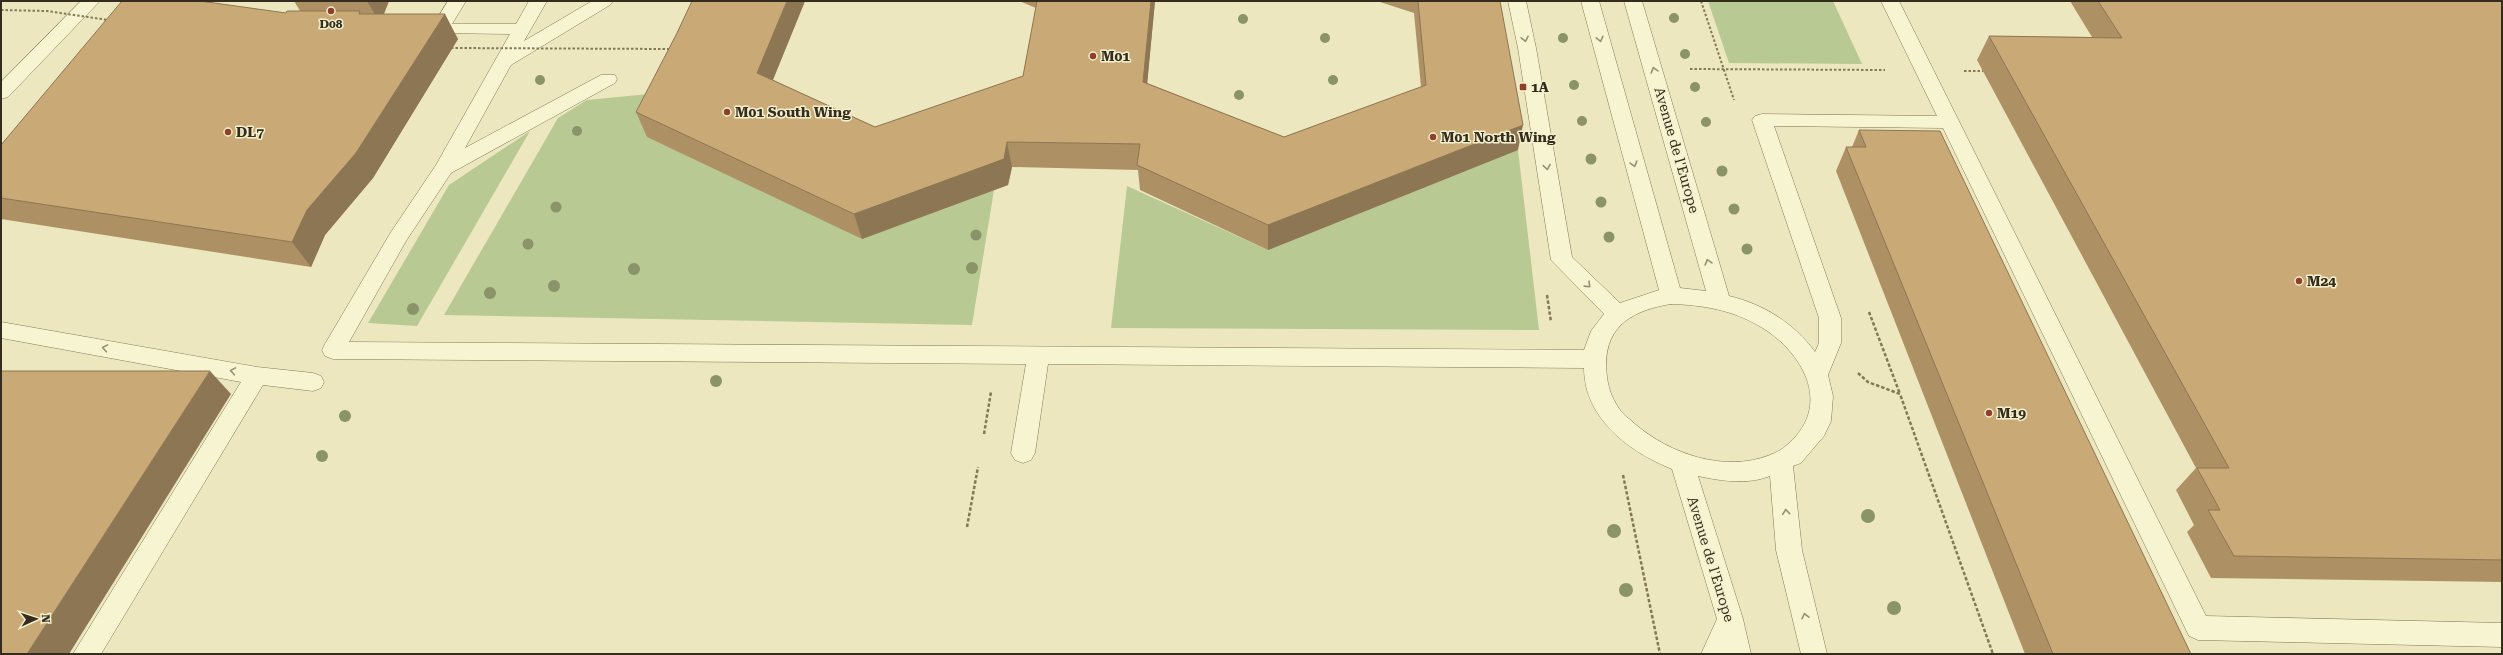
<svg xmlns="http://www.w3.org/2000/svg" width="2503" height="655" font-family="'Roboto Serif',serif">
<rect width="100%" height="100%" fill="#ece7bf"/>
<g fill="#b8c994">
<path d="M1708 1H1833L1862 64 1729 63Z"/>
<path d="M670 92 861 239 994 190 972 325 444 315 558 118 587 100Z"/>
<path d="M530 131 417 326 368 323 449 185Z"/>
<path d="M1518 150 1539 330 1111 328 1127 186 1268 250Z"/>
</g>
<g fill="none" stroke-linecap="round" stroke-linejoin="round">
<g stroke="#847858" stroke-width="1">
<g id="minor">
<path d="M81 1H100L8 97 1 99V82Z"/>
<path d="M448 1H466L452 24H516L529 1H547L524 41 592 1H613L610 5 511 65 465 148 601 75H615L617 79 615 83 451 173 406 241 349 342 1584 350 1591 331 1604 314 1551 260 1518 48 1508 1H1526L1536 48 1572 257 1620 303 1659 290 1581 1H1599L1680 288 1706 291 1624 1H1642L1729 296C1763 304 1794 323 1815 352L1819 343V318L1752 120 1755 116 1762 114 1937 116 1881 1H1899L2206 616 2502 623V647L2198 640 2189 636 1943 128 1774 126 1841 318V343L1828 375 1833 396 1831 421 1824 436 1801 463 1793 466 1802 550 1827 654H1801L1776 550 1770 476C1748 485 1721 481 1698 476L1743 619 1751 654H1701L1717 619 1672 469C1629 452 1584 418 1584 368L1048 364 1035 453 1031 460 1023 463 1015 460 1011 453 1026 364 333 359 325 356 322 350 325 344 391 232 436 165 510 34 434 33 431 29ZM1671 304C1703 305 1733 310 1761 327 1798 349 1830 397 1796 436 1787 446 1782 450 1770 455 1725 473 1670 454 1635 424 1630 419 1623 415 1620 410 1609 394 1607 383 1606 365 1606 324 1635 310 1671 304Z"/>
<path d="M1 322 257 367 313 373 321 376 324 382 321 388 313 391 263 385 101 654H73L241 382 1 338Z"/>
</g>
</g>
<g stroke="#847858" stroke-width="2" stroke-dasharray="2.5 2" stroke-linecap="butt">
<path d="M1701 1 1734 100"/>
<path d="M1690 69 1885 70"/>
<path d="M1964 71H1983"/>
</g>
<g stroke="#847858" stroke-width="2.5" stroke-dasharray="3.5 2" stroke-linecap="butt">
<path d="M1547 295 1551 322"/>
<path d="M1869 312 1900 394"/>
<path d="M1858 373 1868 382 1900 394 1993 654"/>
<path d="M984 434 991 392"/>
<path d="M1623 475 1660 654"/>
<path d="M967 527 978 467"/>
</g>
<use href="#minor" fill="#f7f4d1" fill-rule="evenodd"/>
<g stroke="#847858" stroke-width="2" stroke-dasharray="2.5 2" stroke-linecap="butt">
<path d="M1 10 47 11 108 20"/>
<path d="M451 48 670 49"/>
</g>
</g>
<g fill="#8b9369">
<circle cx="1674" cy="18" r="5"/>
<circle cx="1243" cy="19" r="5"/>
<circle cx="1325" cy="38" r="5"/>
<circle cx="1563" cy="38" r="5"/>
<circle cx="1685" cy="54" r="5"/>
<circle cx="540" cy="80" r="5"/>
<circle cx="1333" cy="80" r="5"/>
<circle cx="1574" cy="85" r="5"/>
<circle cx="1695" cy="87" r="5"/>
<circle cx="1239" cy="95" r="5"/>
<circle cx="1582" cy="121" r="5"/>
<circle cx="1706" cy="122" r="5"/>
<circle cx="577" cy="131" r="5"/>
<circle cx="1591" cy="159" r="5.5"/>
<circle cx="1722" cy="171" r="5.5"/>
<circle cx="1601" cy="202" r="5.5"/>
<circle cx="556" cy="207" r="5.5"/>
<circle cx="1734" cy="209" r="5.5"/>
<circle cx="976" cy="235" r="5.5"/>
<circle cx="1609" cy="237" r="5.5"/>
<circle cx="528" cy="244" r="5.5"/>
<circle cx="1747" cy="249" r="5.5"/>
<circle cx="972" cy="268" r="6"/>
<circle cx="634" cy="269" r="6"/>
<circle cx="554" cy="286" r="6"/>
<circle cx="490" cy="293" r="6"/>
<circle cx="413" cy="309" r="6"/>
<circle cx="716" cy="381" r="6"/>
<circle cx="345" cy="416" r="6"/>
<circle cx="322" cy="456" r="6"/>
<circle cx="1868" cy="516" r="7"/>
<circle cx="1614" cy="531" r="7"/>
<circle cx="1626" cy="590" r="7"/>
<circle cx="1894" cy="608" r="7"/>
</g>
<g fill="#ad9165">
<path d="M294 1H389L384 14 458 39 373 178 325 235 311 267 1 219V145L300 11Z"/>
<path d="M805 1 773 80 875 127 1023 76 1036 8 1019 1H1155L1147 83 1284 137 1421 87 1414 13 1377 1H1500L1518 150 1268 250 1140 190 1138 170 1012 167 1008 185 862 239 647 137 636 112Z"/>
<path d="M2070 1H2502V582L2211 578 2187 532 2194 525 2176 490 2196 468 1977 60 1989 36 2092 37Z"/>
<path d="M1859 130 2191 654H2025L1836 171 1846 147H1852Z"/>
</g>
<g fill="#8d7653">
<path d="M367 1H389L380 23Z"/>
<path d="M787 1H805L765 99 757 73Z"/>
<path d="M1151 1H1155L1145 107 1143 82Z"/>
<path d="M445 14 458 39 373 178 325 235 311 267 292 242 307 210Z"/>
<path d="M1523 125 1518 150 1268 250V225Z"/>
<path d="M1007 142 1012 167 1008 185 862 239 854 214Z"/>
<path d="M210 371 231 394 69 654H27Z"/>
</g>
<g fill="#c9a976" stroke="#8d7653">
<path d="M122 1H200L286 13 287 11H360L359 14H445L356 153 307 210 292 242 1 198V145Z"/>
<path d="M692 1H787L757 73 875 127 1023 76 1037 1H1151L1143 82 1284 137 1426 85 1418 1H1500L1523 125 1268 225 1137 165 1140 144 1007 142 1004 159 854 214 636 112 677 33Z"/>
<path d="M2098 1H2502V560L2234 556 2208 510H2220L2197 468H2229L1989 36 2122 38Z"/>
<path d="M1859 130 1940 131 2191 654H2053L1846 147H1866Z"/>
<path d="M1 371H210L27 654H1Z"/>
</g>
<defs><path id="oneway-chevron" d="M-2-3.5L2.5 0L-2 3.5" fill="none" stroke-width="1.6" stroke-linecap="round" stroke-linejoin="round"/></defs>
<g stroke="#969076">
<use href="#oneway-chevron" transform="translate(1525 39) rotate(78)"/>
<use href="#oneway-chevron" transform="translate(1600 39) rotate(76)"/>
<use href="#oneway-chevron" transform="translate(1654 70) rotate(-106)"/>
<use href="#oneway-chevron" transform="translate(1634 164) rotate(74)"/>
<use href="#oneway-chevron" transform="translate(1547 167) rotate(81)"/>
<use href="#oneway-chevron" transform="translate(1708 262) rotate(-106)"/>
<use href="#oneway-chevron" transform="translate(1588 285) rotate(44)"/>
<use href="#oneway-chevron" transform="translate(105 348) rotate(-170)"/>
<use href="#oneway-chevron" transform="translate(233 371) rotate(-170)"/>
<use href="#oneway-chevron" transform="translate(1786 512) rotate(-96)"/>
<use href="#oneway-chevron" transform="translate(1805 616) rotate(-103)"/>
</g>
<g fill="#913e2a" stroke="#f4f0ce" stroke-width="1.5">
<circle cx="331" cy="11" r="4"/>
<circle cx="1093" cy="56" r="4"/>
<rect x="1519" y="83" width="8" height="8" rx="2"/>
<circle cx="727" cy="112" r="4"/>
<circle cx="228" cy="132" r="4"/>
<circle cx="1433" cy="137" r="4"/>
<circle cx="2299" cy="281" r="4"/>
<circle cx="1989" cy="413" r="4"/>
</g>
<g text-anchor="middle" dominant-baseline="central" stroke-width="3" stroke-linejoin="round" paint-order="stroke">
<g font-size="12" font-weight="bold" fill="#342c1c" stroke="#f4f0ce">
<text x="331" y="24">D08</text>
</g>
<g font-size="14" font-weight="bold" fill="#342c1c" stroke="#f4f0ce" text-anchor="start">
<text x="1101" y="56">M01</text>
<text x="1531" y="87">1A</text>
<text x="735" y="112">M01 South Wing</text>
<text x="236" y="132">DL7</text>
<text x="1441" y="137">M01 North Wing</text>
<text x="2307" y="281">M24</text>
<text x="1997" y="413">M19</text>
</g>
<g font-size="14" fill="#342c1c" stroke="#f4f0ce">
<text transform="translate(1677 150) rotate(74)">Avenue de l'Europe</text>
<text transform="translate(1711 559) rotate(73)">Avenue de l'Europe</text>
</g>
</g>
<rect width="2503" height="655" fill="none" stroke="#342c1c" stroke-width="4"/>
<g transform="translate(36 619) rotate(87)" stroke="#f4f0ce" stroke-width="3" paint-order="stroke">
<path d="M0-3L7 15L0 10L-7 15Z" fill="#342c1c"/>
<text y="-6" font-size="11" font-weight="bold" text-anchor="middle" fill="#342c1c">N</text>
</g>
</svg>
